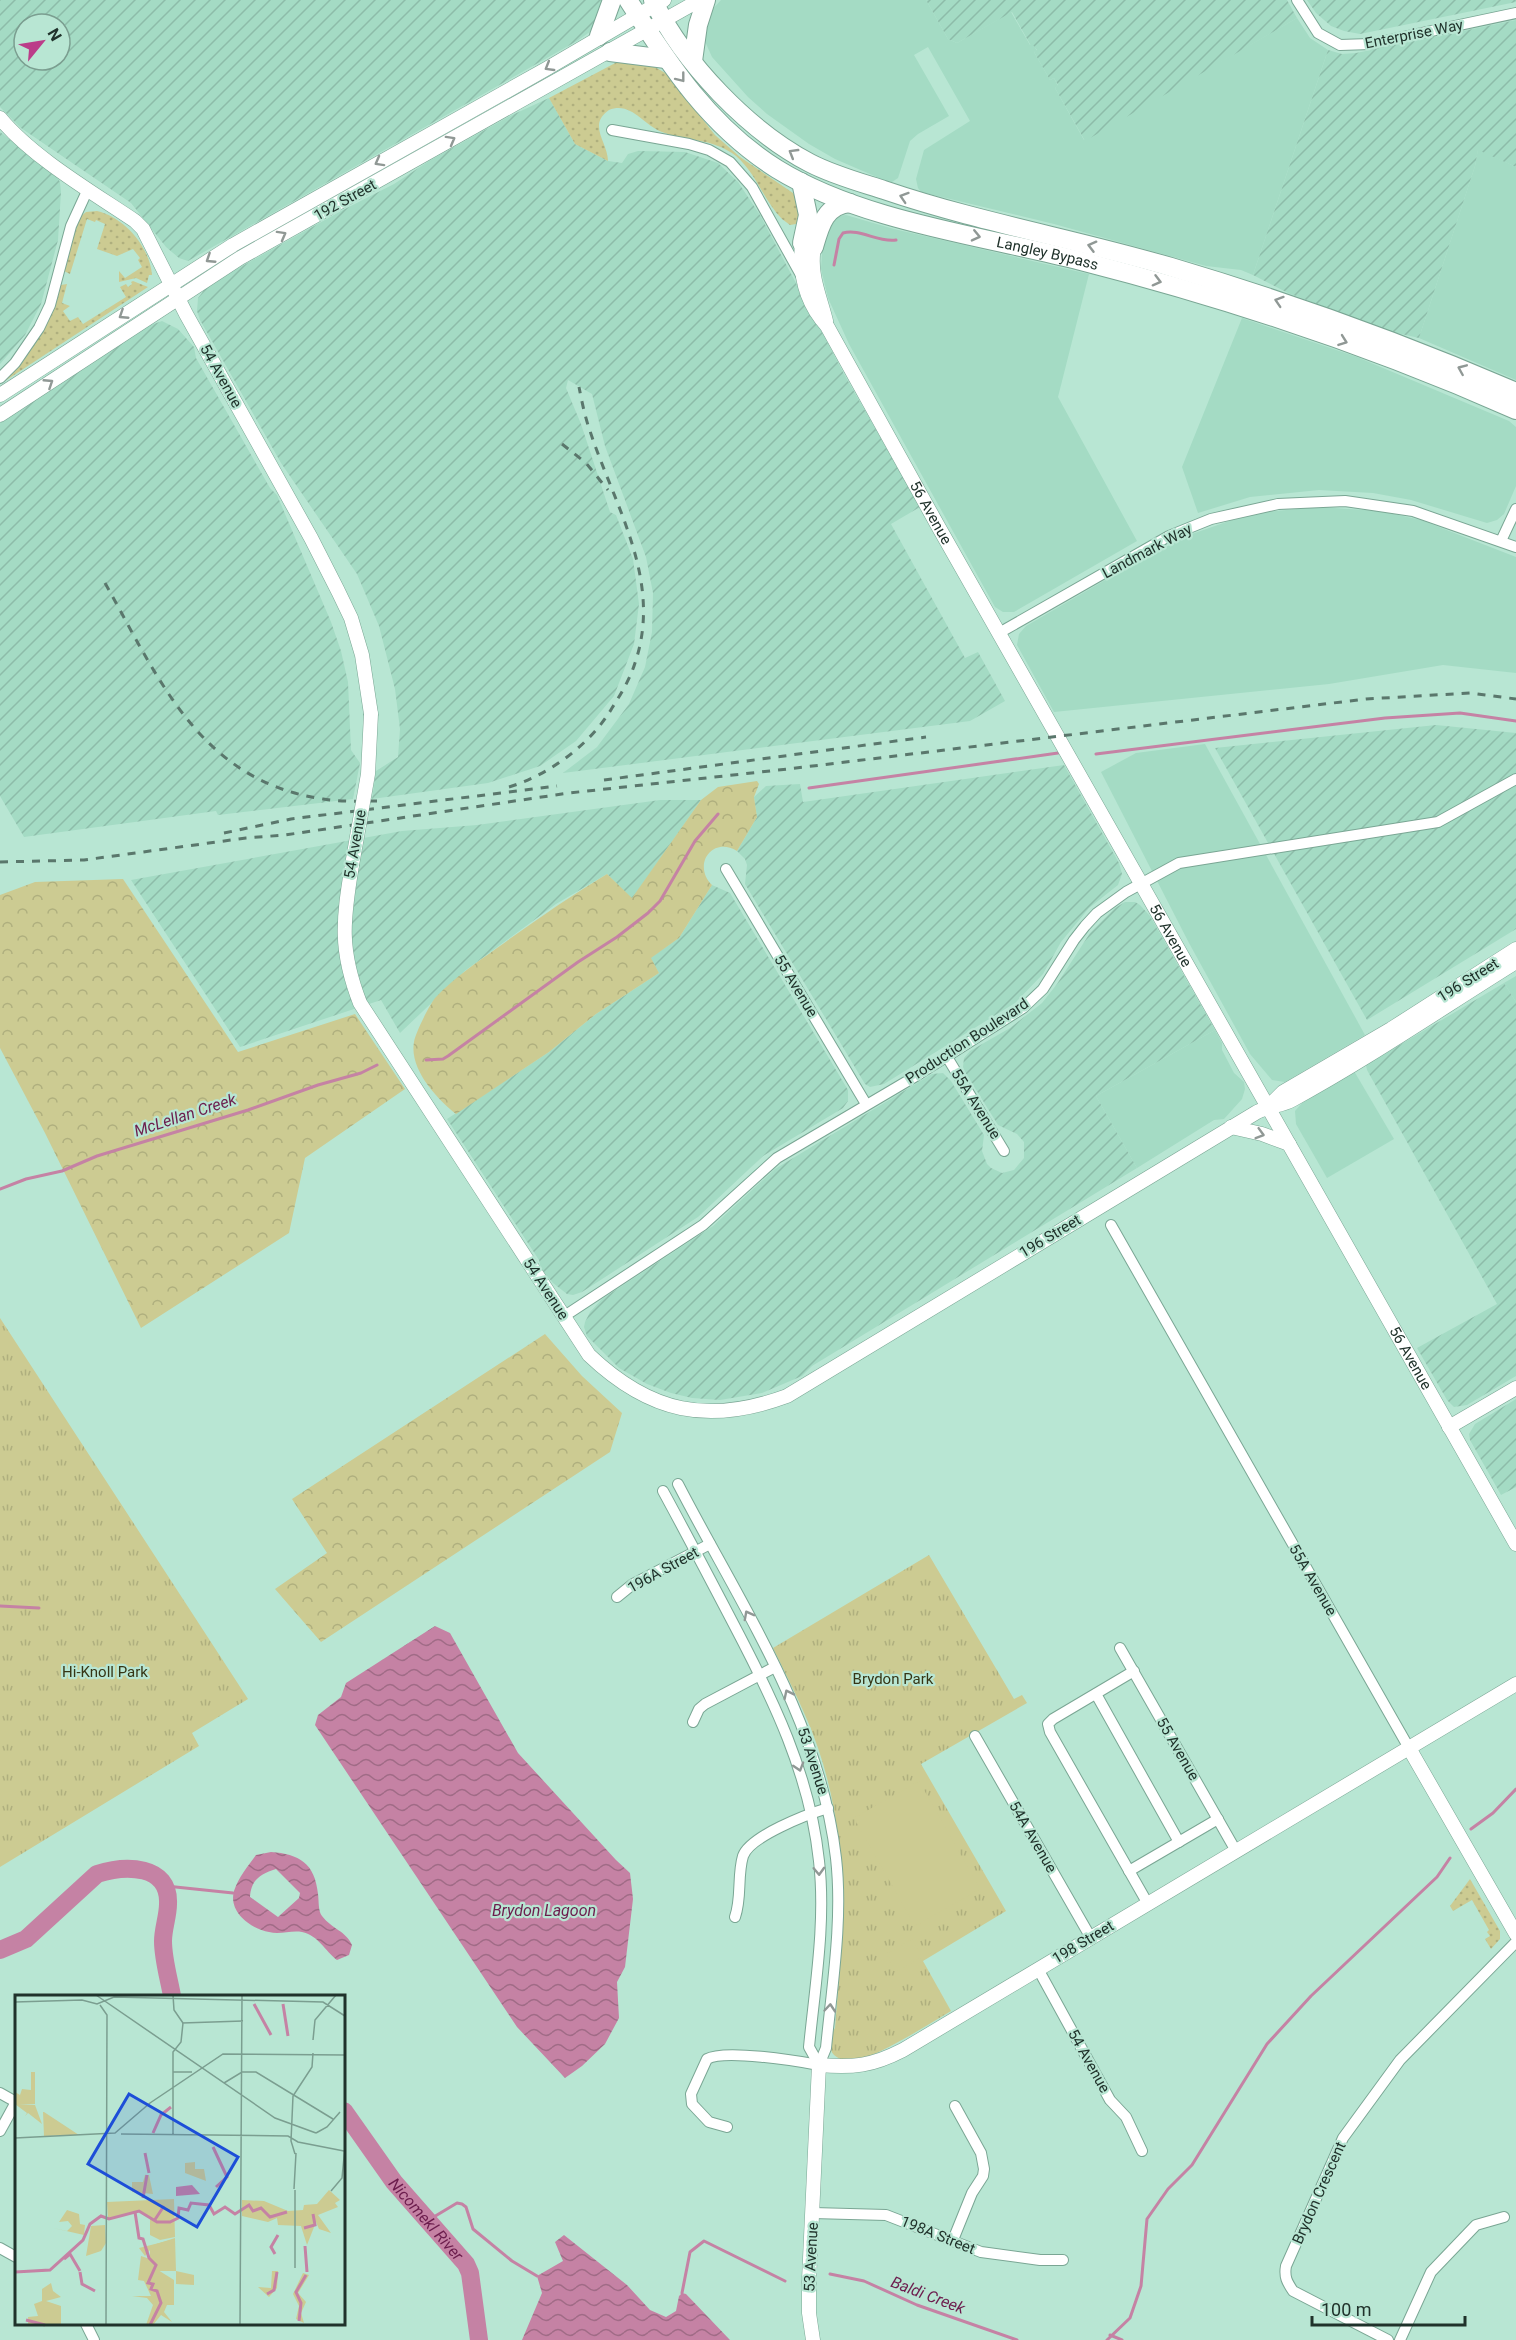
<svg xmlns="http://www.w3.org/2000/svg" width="1516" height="2340" font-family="Roboto,sans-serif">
<defs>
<pattern id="industrial-furrows" width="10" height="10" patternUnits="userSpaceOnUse" patternTransform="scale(1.5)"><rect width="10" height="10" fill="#a4dbc4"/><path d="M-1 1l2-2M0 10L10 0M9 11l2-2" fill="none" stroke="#8dbca9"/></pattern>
<pattern id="grass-dots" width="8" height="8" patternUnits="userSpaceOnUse" patternTransform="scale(1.5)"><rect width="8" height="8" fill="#cccb92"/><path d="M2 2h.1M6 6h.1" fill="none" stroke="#afaf7e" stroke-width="1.8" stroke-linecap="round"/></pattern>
<pattern id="forest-crowns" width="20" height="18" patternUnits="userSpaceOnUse" patternTransform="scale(1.5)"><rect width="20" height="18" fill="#cccb92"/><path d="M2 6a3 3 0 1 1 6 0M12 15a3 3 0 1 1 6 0" fill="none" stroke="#afaf7e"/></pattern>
<pattern id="park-tufts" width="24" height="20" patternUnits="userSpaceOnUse" patternTransform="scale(1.5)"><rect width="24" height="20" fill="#cccb92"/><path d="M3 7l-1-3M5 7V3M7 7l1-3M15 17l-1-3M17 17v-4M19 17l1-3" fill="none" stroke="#afaf7e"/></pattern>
<pattern id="water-waves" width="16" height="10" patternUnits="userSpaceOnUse" patternTransform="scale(1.5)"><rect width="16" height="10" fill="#c582a4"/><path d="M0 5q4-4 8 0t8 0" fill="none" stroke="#a06b86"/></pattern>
</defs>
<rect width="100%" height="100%" fill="#b8e6d3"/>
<g fill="#a4dbc4">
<path d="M721 0H926L948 39 957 43 1011 12 1030 45 1033 44 1037 51 1034 52 1050 80 1054 78 1058 86 1055 88 1084 140 1297 18 1310 38 1328 50 1253 275 1241 270 1206 266 1054 224 921 192 918 188 916 179 924 150 970 121 928 47 914 55 949 116 918 134 910 141 898 178 892 182 886 181 835 159 809 144 767 114 748 97 712 57 703 37 711 11Z"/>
<path d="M1478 149 1516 167V380L1419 338 1475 166Z"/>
<path d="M846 215 894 229 1089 274 1058 397 1137 541 1014 612H1003L995 607 849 344 828 298 821 269 823 237 829 224 838 216Z"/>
<path d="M1242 318 1357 357 1509 421 1516 427V486L1504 514 1497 520 1487 523 1411 500 1373 493 1319 490 1250 497 1198 513 1182 467Z"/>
<path d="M1319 507 1380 511 1421 520 1516 557V673L1443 665 1329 684 1054 712 1017 645 1019 634 1026 626 1131 565 1189 535 1232 520 1266 512Z"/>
<path d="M1205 744 1365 1035 1285 1082 1272 1080 1250 1054 1189 943 1101 772 1136 753Z"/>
<path d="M1516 976V1002L1504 983Z"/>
<path d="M1215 1030 1222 1043V1050L1234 1073 1244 1082 1245 1089 1242 1099 1224 1119 1214 1120 1137 1168 1096 1096Z"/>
<path d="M1354 1071 1394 1139 1327 1178 1296 1124 1295 1111 1302 1103Z"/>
</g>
<g fill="url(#industrial-furrows)" fill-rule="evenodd">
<path d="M0 0H606L594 29 577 41 188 261 179 258 166 247 131 203 21 128 0 107ZM24 24H60V60H24Z"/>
<path d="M926 0H1287L1297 18 1085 141 1055 88 1058 85 1054 78 1050 80 1034 52 1037 50 1033 45 1031 46 1012 12 957 43 948 39Z"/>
<path d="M1307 0H1516V2L1360 34 1344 31 1331 26 1316 13Z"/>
<path d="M1516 20V167L1478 150 1475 166 1419 338 1388 331 1288 293 1253 275 1328 50 1342 54 1356 53Z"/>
<path d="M549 98 575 144 608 161 622 163 628 154 638 151 685 152 718 163 738 182 760 215 844 374 920 507 891 524 965 658 978 652 1005 701 970 721 563 773 597 747 629 704 645 667 652 632 653 593 646 557 605 446 592 394 568 380 566 388 581 424 610 512 616 515 633 559 639 604 634 644 614 696 576 741 540 766 488 783 372 799 376 771 398 757 400 729 395 689 379 626 357 574 281 463 200 320 197 311 198 298 205 289 235 270 341 211 394 184 429 161 512 115Z"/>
<path d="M0 132 56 175 60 182 61 192 58 240 41 304 25 335 0 364Z"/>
<path d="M162 321 178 329 194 347 196 358 270 488 277 495 331 622 341 651 348 682 351 750 360 763 353 799 218 815 216 811 24 837 0 796V423L148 326Z"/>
<path d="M1436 725 1516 733V929L1367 1020 1215 748Z"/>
<path d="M1064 765 1119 863 1122 874 1118 885 1089 908 1061 942 1043 974 1015 1003 884 1084 870 1087 865 1084 745 884 747 865 745 859 737 851 757 817 754 797 766 786 800 784 803 802Z"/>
<path d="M660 800H701L632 899 607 874 556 904 466 970 400 1033 381 1000 240 1047 131 880 402 831 477 825Z"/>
<path d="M712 885 730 893 845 1085 848 1090V1101L843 1108 763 1156 698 1217 582 1292 573 1295 567 1294 553 1283 541 1269 539 1260 447 1119 549 1052 596 1014 659 973 650 958 679 938Z"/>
<path d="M1125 902H1135L1140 905 1150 916 1215 1030 1096 1096 1137 1168 812 1366 802 1376 762 1393 720 1400 692 1398 671 1393 647 1384 619 1368 587 1336 584 1327 585 1322 590 1312 602 1299 713 1226 775 1169 932 1074 943 1073 951 1081 984 1135 982 1151 987 1164 991 1168 1002 1173 1014 1170 1024 1158V1142L1017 1134 998 1125 965 1072 963 1067 964 1058 970 1051 1010 1028 1042 1003 1057 984 1090 933 1115 908Z"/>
<path d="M1504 983 1516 1002V1376L1467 1405 1454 1407 1447 1400 1417 1348 1497 1304 1367 1070 1366 1065Z"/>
<path d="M1516 1399V1487L1501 1495 1470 1440 1469 1434 1475 1424Z"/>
</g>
<g fill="url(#grass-dots)">
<path d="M619 61 648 63 667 74 715 135 740 157 793 193 799 203V221L796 224 790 225 782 219C764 201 756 173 736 156 713 138 685 141 662 132 643 125 631 101 609 110 587 125 608 142 608 161L575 144 549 98Z"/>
<path d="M97 211C124 217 150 247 152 275H149L147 283 136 278 119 282V271L125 278 142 267 138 260 140 258 133 249 117 256 97 249 105 224 96 220 95 222 87 219 70 274 64 271 79 218 86 212Z"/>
<path d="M133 281 148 287 5 381 4 379 45 327 61 285 67 284 62 303 70 306 63 311 70 321 78 317 83 324 126 297 120 287 126 284 128 287 132 284 131 282Z"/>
<path d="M1470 1879 1500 1931V1939L1491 1949 1485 1939 1490 1936 1487 1932 1489 1930 1472 1900 1453 1911 1450 1906Z"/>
</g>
<g fill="url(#forest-crowns)">
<path d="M757 781 759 784 754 797 757 817 737 851C712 836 692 865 712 885L679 938 651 958 659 973 596 1014 549 1052 456 1114C437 1099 409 1069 414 1042 415 1034 430 1003 436 997 454 978 476 963 497 948 533 922 569 897 607 874L632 898 701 800 718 787Z"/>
<path d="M123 879 238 1052 355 1014 405 1089 305 1158 289 1233 141 1328 45 1133 0 1048V895L35 882Z"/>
<path d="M545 1334 582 1376 622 1413 610 1452 321 1642 275 1589 327 1553 292 1499Z"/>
</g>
<g fill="url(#park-tufts)">
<path d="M0 1318 248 1699 192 1733 199 1746 0 1867Z"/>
<path d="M929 1555 1014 1699 1022 1695 1027 1703 921 1764 1006 1911 923 1961 951 2011C922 2028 892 2048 860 2060 851 2063 834 2060 831 2050 829 2043 831 2034 835 2028 843 1932 850 1841 818 1748 806 1713 789 1681 773 1648Z"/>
</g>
<g fill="#cccb92">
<path d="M919 1781 980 1889 915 1926 854 1818Z"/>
<path d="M912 1939 922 1957 896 1972 886 1954Z"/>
</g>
<g fill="url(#water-waves)" fill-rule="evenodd">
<path d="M435 1626 450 1633 518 1753 616 1860 630 1873 633 1899 625 1967 617 1982 619 2018 605 2044 582 2066 565 2078 517 2027 315 1725 318 1715 341 1697 346 1683Z"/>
<path d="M271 1852C299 1854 315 1863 318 1894 319 1901 318 1911 322 1916 332 1929 346 1931 352 1945L349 1955 337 1960C325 1951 318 1935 302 1932 291 1930 280 1935 269 1932 251 1929 228 1912 234 1891 238 1878 248 1866 256 1855ZM276 1869 300 1893 299 1898 278 1917 250 1897C251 1880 260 1874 276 1869Z"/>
<path d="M564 2235 627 2285 650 2310 666 2317 676 2311 679 2296 682 2293 686 2294 730 2340H522L542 2293 537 2276 563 2261 555 2242Z"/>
</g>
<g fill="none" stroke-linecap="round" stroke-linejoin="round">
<g stroke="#c582a4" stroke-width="3">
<path d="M834 265 839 239 843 233C860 228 878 243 896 240"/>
<path d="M1096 754 1385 718 1460 713 1516 721"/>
<path d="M809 788 1058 753"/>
<path d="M426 1060 443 1059 448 1056 578 962 617 937 648 913 660 901 695 841 718 814"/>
<path d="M0 1189 26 1179 62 1171 97 1156 248 1110 318 1085 361 1073 377 1065"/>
<path d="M0 1606 39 1608"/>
<path d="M1471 1829 1493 1813 1516 1789"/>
<path d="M166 1886 233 1893"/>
<path d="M427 2221 457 2203 462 2204 466 2207 473 2229 512 2261 537 2276"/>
<path d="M830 2274 864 2281 917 2305 1017 2340"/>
<path d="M682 2293 690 2252 704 2241 785 2281"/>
<path d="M1110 2335 1122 2340"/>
<path d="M1107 2340 1130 2318 1141 2286 1147 2219 1168 2189 1192 2165 1267 2044 1311 1996 1437 1877 1450 1858"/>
</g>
<g stroke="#c582a4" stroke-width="18">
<path d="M0 1950 26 1939 97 1874C125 1865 170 1864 168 1904 168 1916 163 1929 163 1941 163 1959 169 1979 172 1996"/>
<path id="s1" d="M344 2111 394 2182 466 2264 470 2273 479 2340"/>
</g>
<g stroke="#7aa694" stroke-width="12">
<g id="street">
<path d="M1297 0 1318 33 1340 45 1370 44 1516 13"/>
<path d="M612 130 689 144 709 150 730 162 752 187 801 275"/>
<path d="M0 378 15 363 39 328 50 305 71 226 88 189"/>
<path d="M1501 541 1516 509"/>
<path d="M999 633 1169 536 1211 519 1278 504 1345 501 1413 511 1516 547"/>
<path d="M726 869 866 1104"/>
<path d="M947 1057 1004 1151"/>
<path d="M1111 1225 1409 1748"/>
<path d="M563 1317 703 1225 777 1158 916 1076 1023 1008 1043 989 1074 940 1085 926 1097 913 1126 892 1179 863 1438 822 1516 779"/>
<path d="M678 1484C740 1604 820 1720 836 1858 843 1920 832 1986 826 2048L819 2065"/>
<path d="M663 1491C687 1535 710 1579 733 1623 773 1699 810 1775 819 1861 826 1922 815 1986 809 2047L819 2065"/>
<path d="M617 1597 633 1584 710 1544"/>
<path d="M1120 1648 1236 1851"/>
<path d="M1134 1671 1053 1719 1048 1724 1050 1732 1148 1904"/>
<path d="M1096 1694 1179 1842"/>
<path d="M693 1722 699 1709 705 1704 775 1667"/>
<path d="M975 1736 1091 1938"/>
<path d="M1129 1871 1218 1819"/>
<path d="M735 1917C742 1897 737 1876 743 1856 750 1836 808 1814 828 1808"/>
<path d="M1038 1969 1110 2100 1126 2117 1142 2151"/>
<path d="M0 2093 16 2102"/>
<path d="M727 2127 709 2122 692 2104 691 2094 707 2059C724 2049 797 2061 819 2065"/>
<path d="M0 2131 16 2102"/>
<path d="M813 2213 886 2215 981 2252 1040 2260H1063"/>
<path d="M953 2240 972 2193 983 2176 984 2169 981 2153 955 2106"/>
<path d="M0 2248 16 2257"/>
<path d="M86 2324 94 2340"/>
<path d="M1388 2340 1293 2291C1287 2282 1284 2277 1286 2266L1343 2138 1400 2060 1516 1942"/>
<path d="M1400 2340 1431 2272 1476 2225 1504 2217"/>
</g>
</g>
<g stroke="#7aa694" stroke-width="15">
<g id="secondary">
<path d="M0 118C32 157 92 192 135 221L143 229 186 314 311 538 338 591 351 618 362 655 371 714"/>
<path id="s2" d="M802 243C799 274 806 303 827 326L938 526 1516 1544"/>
<path d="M814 247C809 274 820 296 826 321"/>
<path d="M0 395 233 245 546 69 664 0"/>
<path d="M0 415 240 258 700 0"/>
<path d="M352 865C343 920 339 949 360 1003L589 1355C650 1413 708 1425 787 1396L1257 1112C1268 1106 1281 1106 1292 1100 1369 1058 1442 1008 1516 962"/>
<path d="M1270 1105 1283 1092 1391 1029 1516 949"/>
<path d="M1231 1127 1262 1134 1289 1144"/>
<path d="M1449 1427 1516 1388"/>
<path d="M1409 1748 1516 1934"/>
<path d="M813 2340 809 2313V2280L819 2065C853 2068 872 2066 903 2050L1516 1684"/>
</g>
</g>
<g stroke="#7aa694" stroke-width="20">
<g id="highway">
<path id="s3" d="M628 0C670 66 710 127 777 169 863 222 984 236 1081 261 1230 299 1376 348 1516 410"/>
<path d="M653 0C683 63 749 131 810 163 833 175 859 182 884 190 978 222 1076 239 1171 267 1289 302 1403 343 1516 392"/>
<path d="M599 36 612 0"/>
<path d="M610 52 666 59"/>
<path d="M693 61 698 25 706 0"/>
<path d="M801 182 808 215 802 243"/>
<path d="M814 247C820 226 825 205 850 203"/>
</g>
</g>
<use href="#street" stroke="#fff" stroke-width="10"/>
<use href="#secondary" stroke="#fff" stroke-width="14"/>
<use href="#highway" stroke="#fff" stroke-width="18"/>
<g stroke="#5a776c" stroke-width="3" stroke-dasharray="8 8" stroke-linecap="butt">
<path d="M562 444 586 463 608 490"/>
<path d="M105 583C159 679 200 781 323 799 341 802 359 801 377 801"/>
<path d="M604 780 926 737"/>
<path d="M509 787C549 775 591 744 612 708 621 694 630 679 635 663 663 581 615 507 590 431 585 417 582 402 579 387"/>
<path d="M224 833 291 819 557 786"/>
<path d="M0 862 84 860 246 838 285 835 569 793 788 769 1366 699 1470 693 1516 699"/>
</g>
<g stroke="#7aa694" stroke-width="15" stroke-linecap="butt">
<path id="secondary-bridge" d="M352 865 368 774 371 714"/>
</g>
<use href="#secondary-bridge" stroke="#fff" stroke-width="14"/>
</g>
<defs><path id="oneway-chevron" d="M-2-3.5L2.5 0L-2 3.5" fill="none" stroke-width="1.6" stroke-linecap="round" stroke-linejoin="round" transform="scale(1.5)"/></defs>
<g stroke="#909895">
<use href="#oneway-chevron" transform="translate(549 67) rotate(149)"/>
<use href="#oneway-chevron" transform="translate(681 78) rotate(52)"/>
<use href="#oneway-chevron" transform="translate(451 140) rotate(-29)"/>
<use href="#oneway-chevron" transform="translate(793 153) rotate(-149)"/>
<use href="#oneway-chevron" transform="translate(379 162) rotate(151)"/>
<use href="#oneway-chevron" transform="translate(904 197) rotate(-162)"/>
<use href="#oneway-chevron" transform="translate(282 235) rotate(-29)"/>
<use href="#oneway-chevron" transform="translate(976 236) rotate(13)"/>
<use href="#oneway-chevron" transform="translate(1092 246) rotate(-165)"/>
<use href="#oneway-chevron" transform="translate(210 259) rotate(147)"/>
<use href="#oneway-chevron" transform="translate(1157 281) rotate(15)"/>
<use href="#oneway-chevron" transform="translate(1279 301) rotate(-162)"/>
<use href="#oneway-chevron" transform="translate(123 315) rotate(147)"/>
<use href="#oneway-chevron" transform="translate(1343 341) rotate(20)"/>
<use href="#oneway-chevron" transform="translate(1462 369) rotate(-157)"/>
<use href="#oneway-chevron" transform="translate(49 383) rotate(-33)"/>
<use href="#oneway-chevron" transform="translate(1260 1134) rotate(16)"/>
<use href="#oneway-chevron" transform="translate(748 1615) rotate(-118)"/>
<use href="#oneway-chevron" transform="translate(788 1694) rotate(-116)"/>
<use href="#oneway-chevron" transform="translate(799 1767) rotate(73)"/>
<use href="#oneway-chevron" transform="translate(819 1871) rotate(88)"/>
<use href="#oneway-chevron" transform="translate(830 2008) rotate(-85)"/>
</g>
<g text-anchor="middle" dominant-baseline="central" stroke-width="4.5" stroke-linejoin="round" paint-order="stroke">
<g font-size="15" fill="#20322b" stroke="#b8e6d3">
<text transform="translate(1414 34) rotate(-11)">Enterprise Way</text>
<text transform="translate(345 200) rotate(-29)">192 Street</text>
<text stroke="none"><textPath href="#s3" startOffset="512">Langley Bypass</textPath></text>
<text transform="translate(221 376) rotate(61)">54 Avenue</text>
<text stroke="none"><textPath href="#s2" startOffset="303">56 Avenue</textPath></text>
<text transform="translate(1147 551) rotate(-28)">Landmark Way</text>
<text transform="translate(355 844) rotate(-80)">54 Avenue</text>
<text stroke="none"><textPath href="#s2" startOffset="789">56 Avenue</textPath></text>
<text transform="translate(1468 980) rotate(-32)">196 Street</text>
<text transform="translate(796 986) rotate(59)">55 Avenue</text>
<text transform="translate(967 1041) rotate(-33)">Production Boulevard</text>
<text transform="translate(976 1104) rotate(58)">55A Avenue</text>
<text transform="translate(1050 1236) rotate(-31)">196 Street</text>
<text transform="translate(546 1289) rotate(57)">54 Avenue</text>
<text stroke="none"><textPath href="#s2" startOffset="1275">56 Avenue</textPath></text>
<text transform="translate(663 1570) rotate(-29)">196A Street</text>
<text transform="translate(1313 1580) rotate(60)">55A Avenue</text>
<text transform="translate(1178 1749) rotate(60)">55 Avenue</text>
<text transform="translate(813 1761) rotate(72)">53 Avenue</text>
<text transform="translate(1033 1837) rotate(60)">54A Avenue</text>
<text transform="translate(1083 1942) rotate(-31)">198 Street</text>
<text transform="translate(1089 2061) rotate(61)">54 Avenue</text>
<text transform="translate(1319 2193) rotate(-66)">Brydon Crescent</text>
<text transform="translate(938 2235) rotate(22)">198A Street</text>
<text transform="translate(811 2257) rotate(-87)">53 Avenue</text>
</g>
<g font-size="15" fill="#363515" stroke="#b8e6d3">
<text x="105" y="1672">Hi-Knoll Park</text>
<text x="893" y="1679">Brydon Park</text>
</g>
<g font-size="16" font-style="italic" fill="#6c1d4d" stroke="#b8e6d3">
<text transform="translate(185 1115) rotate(-18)">McLellan Creek</text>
<text x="544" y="1910">Brydon Lagoon</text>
<text stroke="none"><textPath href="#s1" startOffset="136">Nicomekl River</textPath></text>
<text transform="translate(928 2295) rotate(21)">Baldi Creek</text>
</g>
</g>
<g transform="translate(15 1995)">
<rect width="330" height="330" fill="#b8e6d3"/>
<path d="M28 117H29L64 140 29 141ZM90 230 91 248 86 256 71 261 76 231Z" fill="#cccb92"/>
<path d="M130 180H134L138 199 117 197V187H128ZM52 215 64 219 65 229 70 230 69 240 38 233 52 236 57 231 53 226 44 227ZM160 243V273L143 275 159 285V310H152L149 317 157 327 146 320 138 330H131L138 310 132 303 117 301H136L129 286 123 285 126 261 135 264V251ZM257 276H263L262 293 254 302 243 292 256 293ZM288 278 294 280 283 298 291 307 286 318 289 328 281 324 284 311 278 299ZM36 288 38 296 46 302 31 306 46 311V330H13V322L23 321 19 309 27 306V294Z" fill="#cccb92"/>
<path d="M16 77H20V109H4L20 110 27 129 13 118 10 121 12 118 0 109V97L5 100 7 94 16 95ZM180 167V174H189L191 186 170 178V168ZM314 195 325 205 320 208 323 212 303 220 316 238 304 234 301 227 292 250 286 231 263 230 262 223 253 227 227 221V205L249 206 273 216 288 215 289 210 302 209ZM159 204 160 242 145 245 135 240V223L125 217 93 223 92 207ZM160 244 161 276H136L135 255 130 261 124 253ZM161 276 179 280V290L161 289Z" fill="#cccb92"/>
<path d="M177 190 185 199 161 201V192Z" fill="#c582a4"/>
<path fill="none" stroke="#c582a4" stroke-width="3" d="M239 9 256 40M268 9 273 41M138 138 146 120 156 112M198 152 212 182 201 192M130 158 134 178M128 203 132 180M120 217 124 243 128 244 134 263 141 270 133 288 138 289 136 294 142 296 146 308 135 330M139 226 149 211M289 233 300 230 298 219M290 251 292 277M260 259 256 252 263 240M49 264 55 259 65 276M0 277 35 275 68 245 75 229 86 221 94 224 124 216 142 227H155L163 223 164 213 173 215 176 208 194 210 199 219 210 212 220 219 234 210 238 216 246 213 255 222 272 217M65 277 67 289 80 296M252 299 259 295 262 277M11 325 30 330M284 326 286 308 281 297 291 280"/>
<path fill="none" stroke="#7b9e90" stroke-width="1.5" d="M81 0 260 123 301 138M158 0 159 15 168 28M0 7 67 5 82 9 99 2 308 7 330 21M85 10 92 20 91 330M167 28 228 26M298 45 300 25 321 0M158 77H177M209 88 227 77H241L318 124M301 138 312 132 325 117M106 139 273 141 283 147 329 156M158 140V57L166 47 168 28M0 143 100 138 135 108 208 59 330 60M280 159 276 146 278 101 297 72 298 58M279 194 281 158M316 196 327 183 330 152M280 273V195M225 330 227 0"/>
<path fill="#1d4ed8" fill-opacity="0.15" stroke="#1d4ed8" stroke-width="3" d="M114 99 223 162 182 232 73 169Z"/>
<rect width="330" height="330" fill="none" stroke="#20322b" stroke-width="3"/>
</g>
<g transform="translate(42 42) rotate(60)"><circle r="28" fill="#b8e6d3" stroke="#7b9e90" stroke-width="1.5"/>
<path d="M0-4.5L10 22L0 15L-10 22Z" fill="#bb3c89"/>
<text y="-9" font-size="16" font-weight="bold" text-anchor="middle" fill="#20322b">N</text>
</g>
<path d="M1312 2316v9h153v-9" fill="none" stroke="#20322b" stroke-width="3"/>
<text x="1321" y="2316" font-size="18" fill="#20322b" stroke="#b8e6d3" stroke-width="4.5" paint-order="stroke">100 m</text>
</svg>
